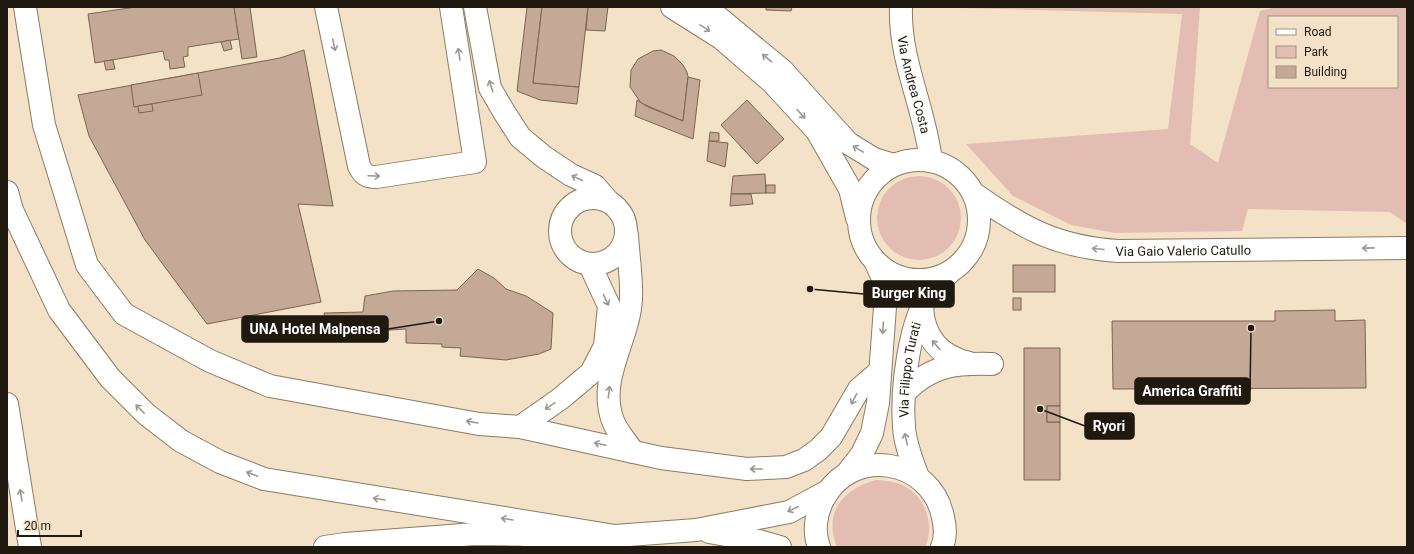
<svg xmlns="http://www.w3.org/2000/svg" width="1414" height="554" font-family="Roboto,sans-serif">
<rect width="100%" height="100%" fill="#f3e2c7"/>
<g fill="#e3bdb1" fill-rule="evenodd">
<path d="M923 7H1200L1190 144 1218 163 1260 11 1276 7H1407V224L1390 212 1248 209 1242 231 1115 233 1071 225 1013 196 966 144 1168 129 1182 14ZM1269 17H1397V87H1269Z"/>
<circle cx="919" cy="218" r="42"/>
<path d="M876 480C887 481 896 481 906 487 926 498 935 527 925 547H837C823 512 843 489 876 480Z"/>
</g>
<g fill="#c3a996" stroke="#7b6452">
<path d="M136 7H234L239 39 188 47V56L183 57 185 67 170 69 169 60H165L163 51 95 63 88 14Z"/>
<path d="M234 7H250L257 57 242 59Z"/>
<path d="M527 7H542L533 83 579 87 577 104 540 100 517 91Z"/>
<path d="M542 7H588L579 87 533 83Z"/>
<path d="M588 7H608L605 31 586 30Z"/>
<path d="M766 7H792L791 11 766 10Z"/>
<path d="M230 40 232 49 224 51 221 42Z"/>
<path d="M304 50 333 206 298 204 321 302 207 324 145 240 89 136 78 95 280 58Z"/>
<path d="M661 50 674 56 683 65 687 72 688 77 683 121 641 103 630 87 631 70 638 59 653 51Z"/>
<path d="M113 60 115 69 106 70 104 61Z"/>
<path d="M198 73 202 95 134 107 131 85Z"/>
<path d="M688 77 700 80 693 139 635 116 637 100 648 107 683 121Z"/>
<path d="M747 100 784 139 757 164 721 125Z"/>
<path d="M152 104 153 111 139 113 138 106Z"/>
<path d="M710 132 719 133V141H709Z"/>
<path d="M709 141 728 143 725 167 707 161Z"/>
<path d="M765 174 766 193 731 194 733 176Z"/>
<rect x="766" y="185" width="9" height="8"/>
<path d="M731 194H751L753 204 730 206Z"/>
<rect x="1013" y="265" width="42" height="27"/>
<path d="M478 269 494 278 506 289 526 296 553 313 551 349 539 354 506 360 460 356 461 348 442 347V344L406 343V329L327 334 324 313 363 312 365 296 393 291 457 290Z"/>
<rect x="1013" y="298" width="8" height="12"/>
<path d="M1335 310V321L1365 320 1366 388 1113 389 1112 321H1275V311Z"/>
<path d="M1024 348H1060V406H1047V422H1060V480H1024Z"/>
<rect x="1047" y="406" width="13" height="16"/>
</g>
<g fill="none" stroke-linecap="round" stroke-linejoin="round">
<g stroke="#8b7b63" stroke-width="24">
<g id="minor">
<path d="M25 7 44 125 87 265 124 314 210 361 270 386 479 424 520 427 661 458 747 469 786 467 804 460 818 450 831 437 859 389 880 371"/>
<path d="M326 7 359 166C363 174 366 177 376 177L475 162 451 7"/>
<path d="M475 7 490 88 504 112 520 137 544 157 571 175 595 186 608 201"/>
<path id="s1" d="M901 7C899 60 925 108 931 161"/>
<circle cx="593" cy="231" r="33"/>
<path d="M627 235C628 255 632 278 631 299 629 340 597 379 613 421 617 432 627 442 633 452"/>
<path d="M922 308C924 338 940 356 969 363"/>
<path d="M905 392C932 365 955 363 992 364"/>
<path d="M520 427 560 399 591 373 605 346 609 306 590 265"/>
</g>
</g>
<g stroke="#8b7b63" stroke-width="24">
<g id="major">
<path d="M672 7 721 38 772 82 817 131 850 189 857 218"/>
<path d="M701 7 719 18 782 70 848 143 874 159 894 165"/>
<circle cx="919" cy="220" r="60"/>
<path id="s2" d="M973 193C1023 228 1056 247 1118 251L1407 248"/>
<path d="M848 472 862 454 872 433 878 403 886 293 884 281 876 263"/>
<path id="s3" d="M918 477C912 461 905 444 904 427 901 390 909 321 931 291 935 284 943 279 948 274"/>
<path d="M819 547C813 532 816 513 823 500 851 445 931 458 943 517 945 526 946 538 942 547"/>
</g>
</g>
<g stroke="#8b7b63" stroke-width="24">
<g id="highway">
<path d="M7 192 12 210 59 310 110 378 146 414 181 441 220 462 264 479 615 536"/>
<path d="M7 404 30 547"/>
<path d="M709 532 759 541 780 547"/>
<path d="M325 547 345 544 475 534 536 535"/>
<path d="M533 547 615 536 696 530 789 512 828 491"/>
</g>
</g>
<use href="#minor" stroke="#fff" stroke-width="22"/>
<use href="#major" stroke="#fff" stroke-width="22"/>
<use href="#highway" stroke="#fff" stroke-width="22"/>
</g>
<defs><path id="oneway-shaft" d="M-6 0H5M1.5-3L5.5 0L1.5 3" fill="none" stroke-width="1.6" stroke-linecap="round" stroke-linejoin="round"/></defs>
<g stroke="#9a9893">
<use href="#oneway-shaft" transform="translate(705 28) rotate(32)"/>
<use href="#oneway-shaft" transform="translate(334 45) rotate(78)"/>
<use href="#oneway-shaft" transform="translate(459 54) rotate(-99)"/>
<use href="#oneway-shaft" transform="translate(767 58) rotate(-141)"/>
<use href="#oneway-shaft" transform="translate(491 86) rotate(-108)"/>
<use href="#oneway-shaft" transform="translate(801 114) rotate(48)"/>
<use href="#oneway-shaft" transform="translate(858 149) rotate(-149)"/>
<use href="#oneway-shaft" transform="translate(374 176) rotate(2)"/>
<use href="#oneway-shaft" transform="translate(577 178) rotate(-155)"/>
<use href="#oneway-shaft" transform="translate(1368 248) rotate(179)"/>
<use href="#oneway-shaft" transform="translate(1098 249) rotate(-175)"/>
<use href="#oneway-shaft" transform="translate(606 300) rotate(64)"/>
<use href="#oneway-shaft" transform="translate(883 328) rotate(94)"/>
<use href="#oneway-shaft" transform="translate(936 345) rotate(-131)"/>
<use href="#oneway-shaft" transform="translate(609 392) rotate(-83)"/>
<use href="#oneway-shaft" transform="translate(854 399) rotate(118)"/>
<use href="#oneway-shaft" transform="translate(550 406) rotate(146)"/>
<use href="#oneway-shaft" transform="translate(140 409) rotate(-135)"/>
<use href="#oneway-shaft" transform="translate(472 422) rotate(-170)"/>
<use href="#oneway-shaft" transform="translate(906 439) rotate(-102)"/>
<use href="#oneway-shaft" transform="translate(600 444) rotate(-168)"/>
<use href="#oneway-shaft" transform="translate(756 469) rotate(180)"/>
<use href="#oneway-shaft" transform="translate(252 474) rotate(-159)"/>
<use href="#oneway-shaft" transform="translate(21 495) rotate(-99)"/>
<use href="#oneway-shaft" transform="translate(379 499) rotate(-171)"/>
<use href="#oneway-shaft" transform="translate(793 509) rotate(155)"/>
<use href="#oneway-shaft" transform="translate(507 519) rotate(-171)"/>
</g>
<g text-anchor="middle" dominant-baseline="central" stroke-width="4" stroke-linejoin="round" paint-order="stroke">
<g font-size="13" fill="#1f190f" stroke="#f3e2c7">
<text stroke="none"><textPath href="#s1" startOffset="79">Via Andrea Costa</textPath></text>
<text stroke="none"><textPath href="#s2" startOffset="224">Via Gaio Valerio Catullo</textPath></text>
<text stroke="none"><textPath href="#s3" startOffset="110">Via Filippo Turati</textPath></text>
</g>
</g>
<path fill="none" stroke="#1f190f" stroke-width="1.5" d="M810 289L864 294M439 321L388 329M1251 328L1250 391M1040 409L1085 426"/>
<g fill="#1f190f" stroke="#f3e2c7" stroke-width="1.5">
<circle cx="810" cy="289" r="4"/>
<circle cx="439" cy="321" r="4"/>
<circle cx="1251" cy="328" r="4"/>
<circle cx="1040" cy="409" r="4"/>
</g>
<g fill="#1f190f" stroke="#1f190f" stroke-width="1.5">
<rect x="864" y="281" width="90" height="26" rx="4"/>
<rect x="242" y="316" width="146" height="26" rx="4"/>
<rect x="1135" y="378" width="115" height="26" rx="4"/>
<rect x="1085" y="413" width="49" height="26" rx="4"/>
</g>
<g font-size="14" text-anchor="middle" font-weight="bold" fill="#fff">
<text x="909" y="298">Burger King</text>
<text x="315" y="334">UNA Hotel Malpensa</text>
<text x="1192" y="396">America Graffiti</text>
<text x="1109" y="431">Ryori</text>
</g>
<rect width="1414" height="554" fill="none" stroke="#1f190f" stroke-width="16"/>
<rect x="1268" y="16" width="130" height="72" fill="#f3e2c7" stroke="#9e927d"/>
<rect x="1276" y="29" width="20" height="6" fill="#ffffff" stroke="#9e927d"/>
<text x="1304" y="36" font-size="12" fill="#1f190f">Road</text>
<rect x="1276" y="46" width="20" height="12" fill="#e3bdb1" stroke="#9e927d"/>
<text x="1304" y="56" font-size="12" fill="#1f190f">Park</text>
<rect x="1276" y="66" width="20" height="12" fill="#c3a996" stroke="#9e927d"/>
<text x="1304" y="76" font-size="12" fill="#1f190f">Building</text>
<path d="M18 530v6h63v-6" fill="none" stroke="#1f190f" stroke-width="2"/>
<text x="24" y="530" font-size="12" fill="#1f190f" stroke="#f3e2c7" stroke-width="3" paint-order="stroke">20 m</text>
</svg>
